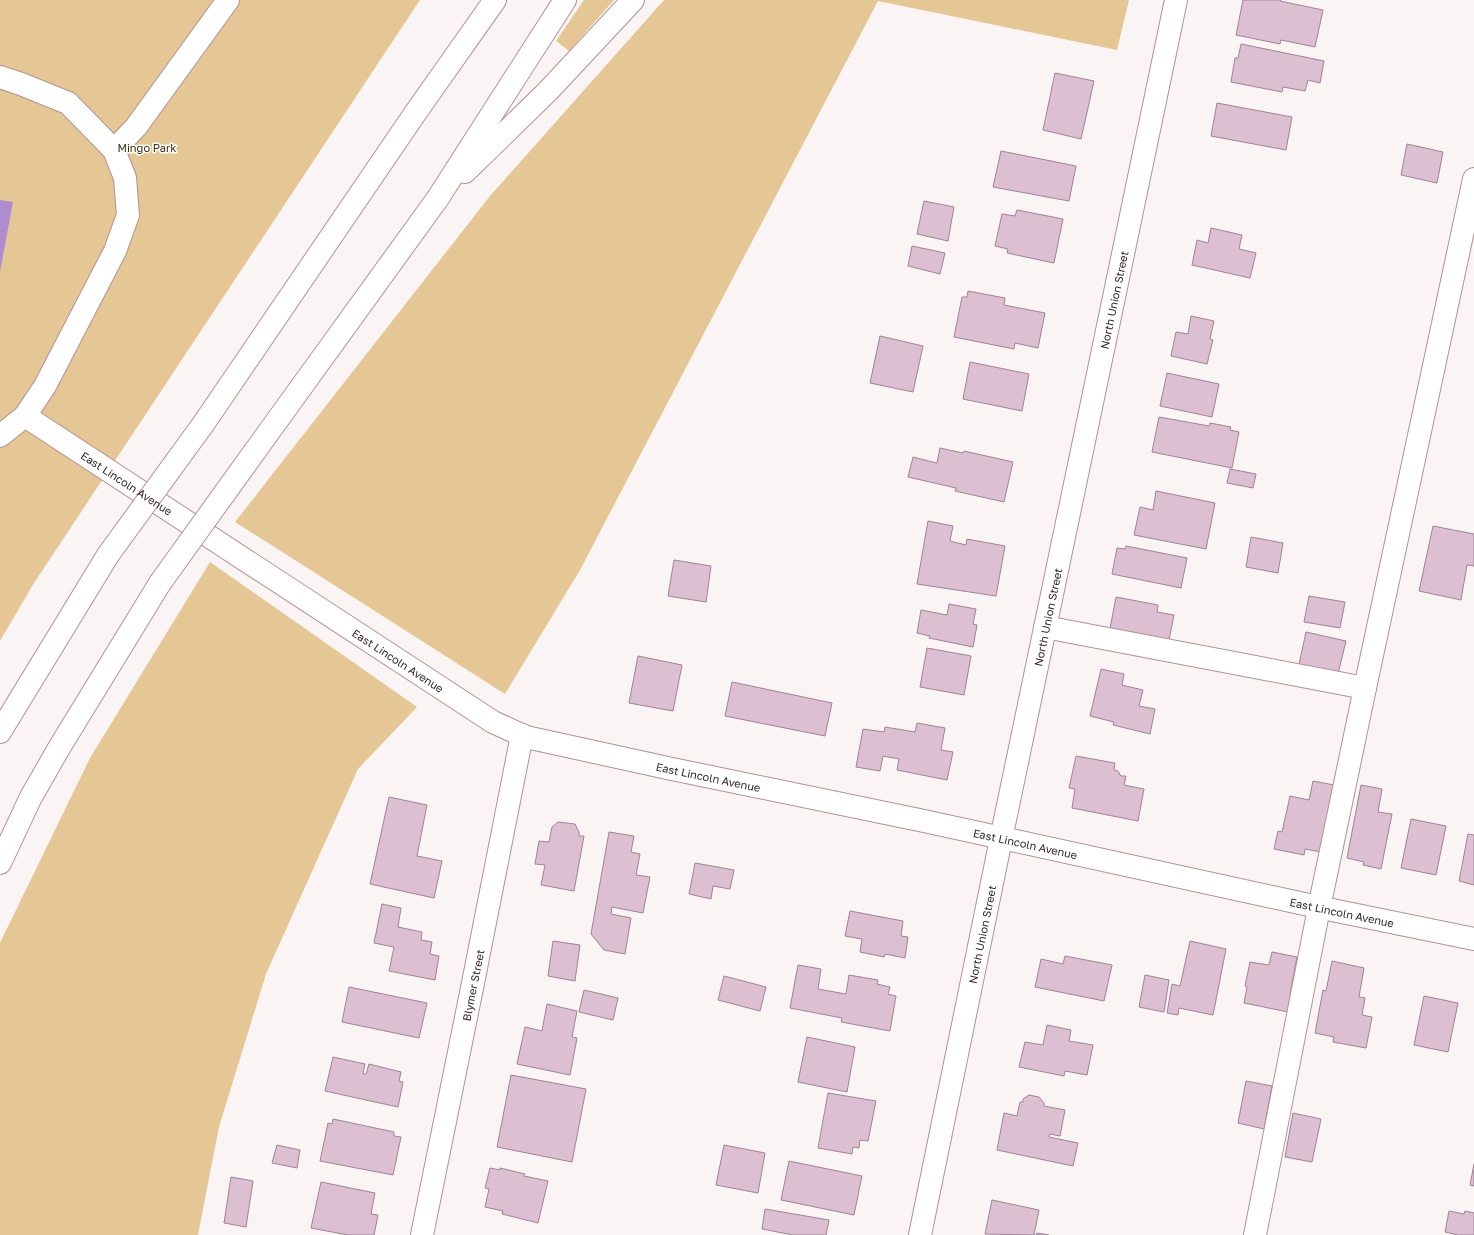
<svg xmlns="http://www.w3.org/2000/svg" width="1474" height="1235" font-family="'Golos Text',sans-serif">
<rect width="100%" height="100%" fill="#fbf4f4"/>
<g fill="#e5c795">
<path d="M0 0H420L34 583 0 641Z"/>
<path d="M584 0H614L569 51 556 41Z"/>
<path d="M664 0H1129L1117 50 878 1 580 570 505 694 235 522 490 196Z"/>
<path d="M210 562 417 707 358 769 266 974 219 1127 198 1235H0V943L90 758Z"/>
</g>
<path fill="#ad8dcf" d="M0 200 13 202 0 272Z"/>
<g fill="#ddbfd2" stroke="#9e8394">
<path d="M1243 0H1281L1280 1 1323 10 1315 47 1281 40 1280 44 1236 35Z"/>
<path d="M1241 44 1324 61 1320 83 1308 80 1305 91 1283 87 1282 92 1231 82 1235 58H1238Z"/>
<path d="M1055 73 1094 81 1081 139 1043 130Z"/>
<path d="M1217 103 1292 117 1286 150 1211 136Z"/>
<path d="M1407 144 1443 152 1437 183 1401 175Z"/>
<path d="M1001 151 1076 166 1069 201 993 187Z"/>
<path d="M924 201 954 207 948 241 917 234Z"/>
<path d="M1017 210 1063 219 1054 263 1007 253 1008 249 995 246 1002 214 1015 216Z"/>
<path d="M1211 228 1242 235 1239 249 1256 253 1250 278 1192 265 1197 240 1208 243Z"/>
<path d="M912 246 945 253 940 274 908 266Z"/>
<path d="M968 291 1005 298 1004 305 1045 313 1038 348 1015 343 1014 349 954 337 962 297H967Z"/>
<path d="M1191 316 1214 321 1210 339 1213 340 1207 364 1171 356 1176 332 1188 334Z"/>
<path d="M880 336 923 346 913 392 870 383Z"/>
<path d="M970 362 1029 374 1022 411 963 399Z"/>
<path d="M1167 373 1219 384 1212 417 1160 406Z"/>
<path d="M1159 417 1209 426 1210 423 1231 427 1230 430 1239 432 1232 468 1152 452Z"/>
<path d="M940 448 963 453 964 451 1013 462 1004 502 955 491 956 488 908 477 913 457 937 463Z"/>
<path d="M1230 469 1256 474 1253 488 1227 483Z"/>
<path d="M1156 491 1215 503 1206 549 1134 535 1140 507 1153 510Z"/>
<path d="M928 521 953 526 950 541 966 545 967 539 1005 546 996 596 917 584Z"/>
<path d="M1433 526 1474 534V566L1467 565 1461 600 1419 591Z"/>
<path d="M1251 537 1283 543 1278 573 1246 567Z"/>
<path d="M1126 546 1187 558 1181 588 1112 574 1117 548 1125 549Z"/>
<path d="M674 560 711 566 706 602 668 596Z"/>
<path d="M1309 596 1345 602 1340 628 1304 622Z"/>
<path d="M1116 597 1158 605 1157 612 1174 615 1168 645 1109 634Z"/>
<path d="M949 604 976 609 973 624 977 625 973 647 929 638 930 636 917 633 921 610 947 615Z"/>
<path d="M1306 632 1346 641 1337 678 1298 669Z"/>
<path d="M927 648 971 656 964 695 920 687Z"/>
<path d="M638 656 682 665 673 711 629 703Z"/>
<path d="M1101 669 1124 674 1122 685 1143 690 1139 706 1155 709 1150 734 1113 725 1114 722 1090 716Z"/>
<path d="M732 682 832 703 825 736 725 716Z"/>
<path d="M917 723 945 728 941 750 953 752 947 780 897 770 899 759 883 756 880 771 856 767 863 729 884 732 885 727 915 732Z"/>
<path d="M1076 756 1115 763 1114 770 1118 771 1121 776H1126L1124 785 1144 789 1138 821 1072 808 1075 789 1069 788Z"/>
<path d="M1313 781 1334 785 1321 852 1305 849 1304 855 1274 849 1278 831 1282 832 1290 796 1309 800Z"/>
<path d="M1361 785 1382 789 1378 812 1392 814 1381 869 1363 865 1364 862 1347 858Z"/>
<path d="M389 797 427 805 417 856 442 861 434 898 370 884Z"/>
<path d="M1411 819 1446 826 1436 875 1401 868Z"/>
<path d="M558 822 575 824 579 832V836H584L574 891 541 885 545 865 535 864 539 841 549 842 552 827Z"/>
<path d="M609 832 634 836 631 852 640 854 636 875 650 877 643 913 612 907 611 914 631 918 625 954 604 950 591 934Z"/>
<path d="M1468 834 1474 835V885L1459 881Z"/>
<path d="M695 863 734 870 730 889 713 886 711 899 689 894Z"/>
<path d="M382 904 401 908 398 927 422 932 421 940 432 942 430 954 439 956 435 980 389 971 394 947 374 943Z"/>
<path d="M850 911 903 921 901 936 908 937 905 958 885 954 884 957 860 952 862 939 845 936Z"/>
<path d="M553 941 580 945 575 981 548 976Z"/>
<path d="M1190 941 1226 949 1213 1015 1179 1008 1178 1015 1167 1013 1172 984 1180 986Z"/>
<path d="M1272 952 1297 957 1290 994 1296 995 1293 1013 1244 1003 1247 987 1245 986 1250 962 1269 965Z"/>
<path d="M1065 956 1112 965 1104 1001 1035 987 1041 959 1063 964Z"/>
<path d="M1332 961 1364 968 1359 997 1365 998 1362 1015 1372 1017 1366 1048 1333 1042 1334 1037 1315 1033 1323 990 1326 991Z"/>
<path d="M798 965 821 969 818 989 846 994 849 975 878 980 877 984 890 987 888 994 896 996 890 1031 841 1022 842 1018 790 1008Z"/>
<path d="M1145 975 1169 980 1164 1012 1139 1007Z"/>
<path d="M724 976 766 987 760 1011 718 1000Z"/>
<path d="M349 987 427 1003 419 1038 342 1022Z"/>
<path d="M584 990 618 998 613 1020 579 1012Z"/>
<path d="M1424 996 1458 1003 1448 1052 1414 1045Z"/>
<path d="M547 1004 577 1011 572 1037 577 1038 570 1075 517 1064 525 1027 542 1031Z"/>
<path d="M1047 1025 1071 1030 1069 1041 1093 1045 1087 1075 1065 1071 1064 1076 1019 1067 1025 1042 1043 1045Z"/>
<path d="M807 1037 855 1047 847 1092 798 1082Z"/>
<path d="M333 1057 365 1064 363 1074H366L369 1064 401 1072 399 1081 403 1082 398 1107 325 1091Z"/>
<path d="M511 1075 586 1089 572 1162 497 1147Z"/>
<path d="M1246 1081 1272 1086 1264 1129 1238 1123Z"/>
<path d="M828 1093 876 1101 868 1141 860 1140 859 1148 853 1147 852 1154 818 1148Z"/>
<path d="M1029 1095 1039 1097 1044 1103V1106L1065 1110 1060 1136 1050 1134 1049 1137 1078 1143 1073 1166 997 1150 1004 1113 1017 1116 1020 1102H1023V1099Z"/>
<path d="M1293 1113 1321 1119 1312 1162 1285 1157Z"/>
<path d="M333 1119 394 1132V1136L401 1137 393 1175 320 1161 328 1123 332 1124Z"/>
<path d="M277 1145 300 1150 297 1168 272 1163Z"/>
<path d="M724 1145 765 1153 758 1193 716 1185Z"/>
<path d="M789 1161 862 1176 854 1215 781 1200Z"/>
<path d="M1474 1164V1186L1470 1185Z"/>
<path d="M490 1168 500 1170V1168L525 1174 524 1176 548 1181 538 1223 502 1214 503 1211 485 1207 489 1189 485 1188Z"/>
<path d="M231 1177 253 1181 246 1227 224 1223Z"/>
<path d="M321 1182 375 1193 371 1214 378 1215 374 1235H348L311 1228Z"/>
<path d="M992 1200 1039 1210 1034 1235 985 1234Z"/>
<path d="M765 1209 829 1220 826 1235H793L762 1229Z"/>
<path d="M1449 1211 1464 1214 1465 1211 1474 1213V1235H1458L1445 1232Z"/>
<path d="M1037 1233 1049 1235H1036Z"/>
</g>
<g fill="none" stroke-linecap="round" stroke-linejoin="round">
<g stroke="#b39193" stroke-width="24">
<g id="minor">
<path d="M0 77 21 84 68 103 114 150 125 178 128 215 115 251 45 386 25 416 0 436"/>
<path d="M114 150 136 127 228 0"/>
<path id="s1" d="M25 416 493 722 526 737 672 769 924 821 1332 910 1474 939"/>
<path d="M1045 627 1365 688"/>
<path id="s2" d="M422 1235 473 983 522 735"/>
<path id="s3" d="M920 1235 1001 839 1176 0"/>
<path d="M1255 1235 1319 908 1365 688 1474 179"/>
</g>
</g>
<g stroke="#b39193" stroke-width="24">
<g id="highway">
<path d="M465 172 548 91 633 0"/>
<path d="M204 423 416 112 495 0"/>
<path d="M255 451 438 198 565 0"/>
<path d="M0 732 108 555"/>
<path d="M0 863 31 797 59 748 160 583"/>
</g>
</g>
<use href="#minor" stroke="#fff" stroke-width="22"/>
<use href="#highway" stroke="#fff" stroke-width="22"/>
<g stroke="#b39193" stroke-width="24" stroke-linecap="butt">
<g id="highway-bridge">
<path d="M108 555 204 423"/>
<path d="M160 583 255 451"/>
</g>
</g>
<use href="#highway-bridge" stroke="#fff" stroke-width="22"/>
</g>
<g text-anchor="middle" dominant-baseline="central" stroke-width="3" stroke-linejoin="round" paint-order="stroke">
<g font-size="11" fill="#3f2e0e" stroke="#fff">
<text x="147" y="147">Mingo Park</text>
</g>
<g font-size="11" fill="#352728" stroke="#fff">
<text stroke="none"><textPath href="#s3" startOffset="955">North Union Street</textPath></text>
<text stroke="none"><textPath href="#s1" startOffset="122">East Lincoln Avenue</textPath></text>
<text stroke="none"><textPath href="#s3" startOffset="631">North Union Street</textPath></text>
<text stroke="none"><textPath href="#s1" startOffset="446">East Lincoln Avenue</textPath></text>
<text stroke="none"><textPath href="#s1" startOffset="782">East Lincoln Avenue</textPath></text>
<text stroke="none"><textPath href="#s1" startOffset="1106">East Lincoln Avenue</textPath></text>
<text stroke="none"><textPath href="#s1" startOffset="1430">East Lincoln Avenue</textPath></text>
<text stroke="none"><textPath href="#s3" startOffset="307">North Union Street</textPath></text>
<text stroke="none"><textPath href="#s2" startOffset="255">Blymer Street</textPath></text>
</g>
</g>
</svg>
